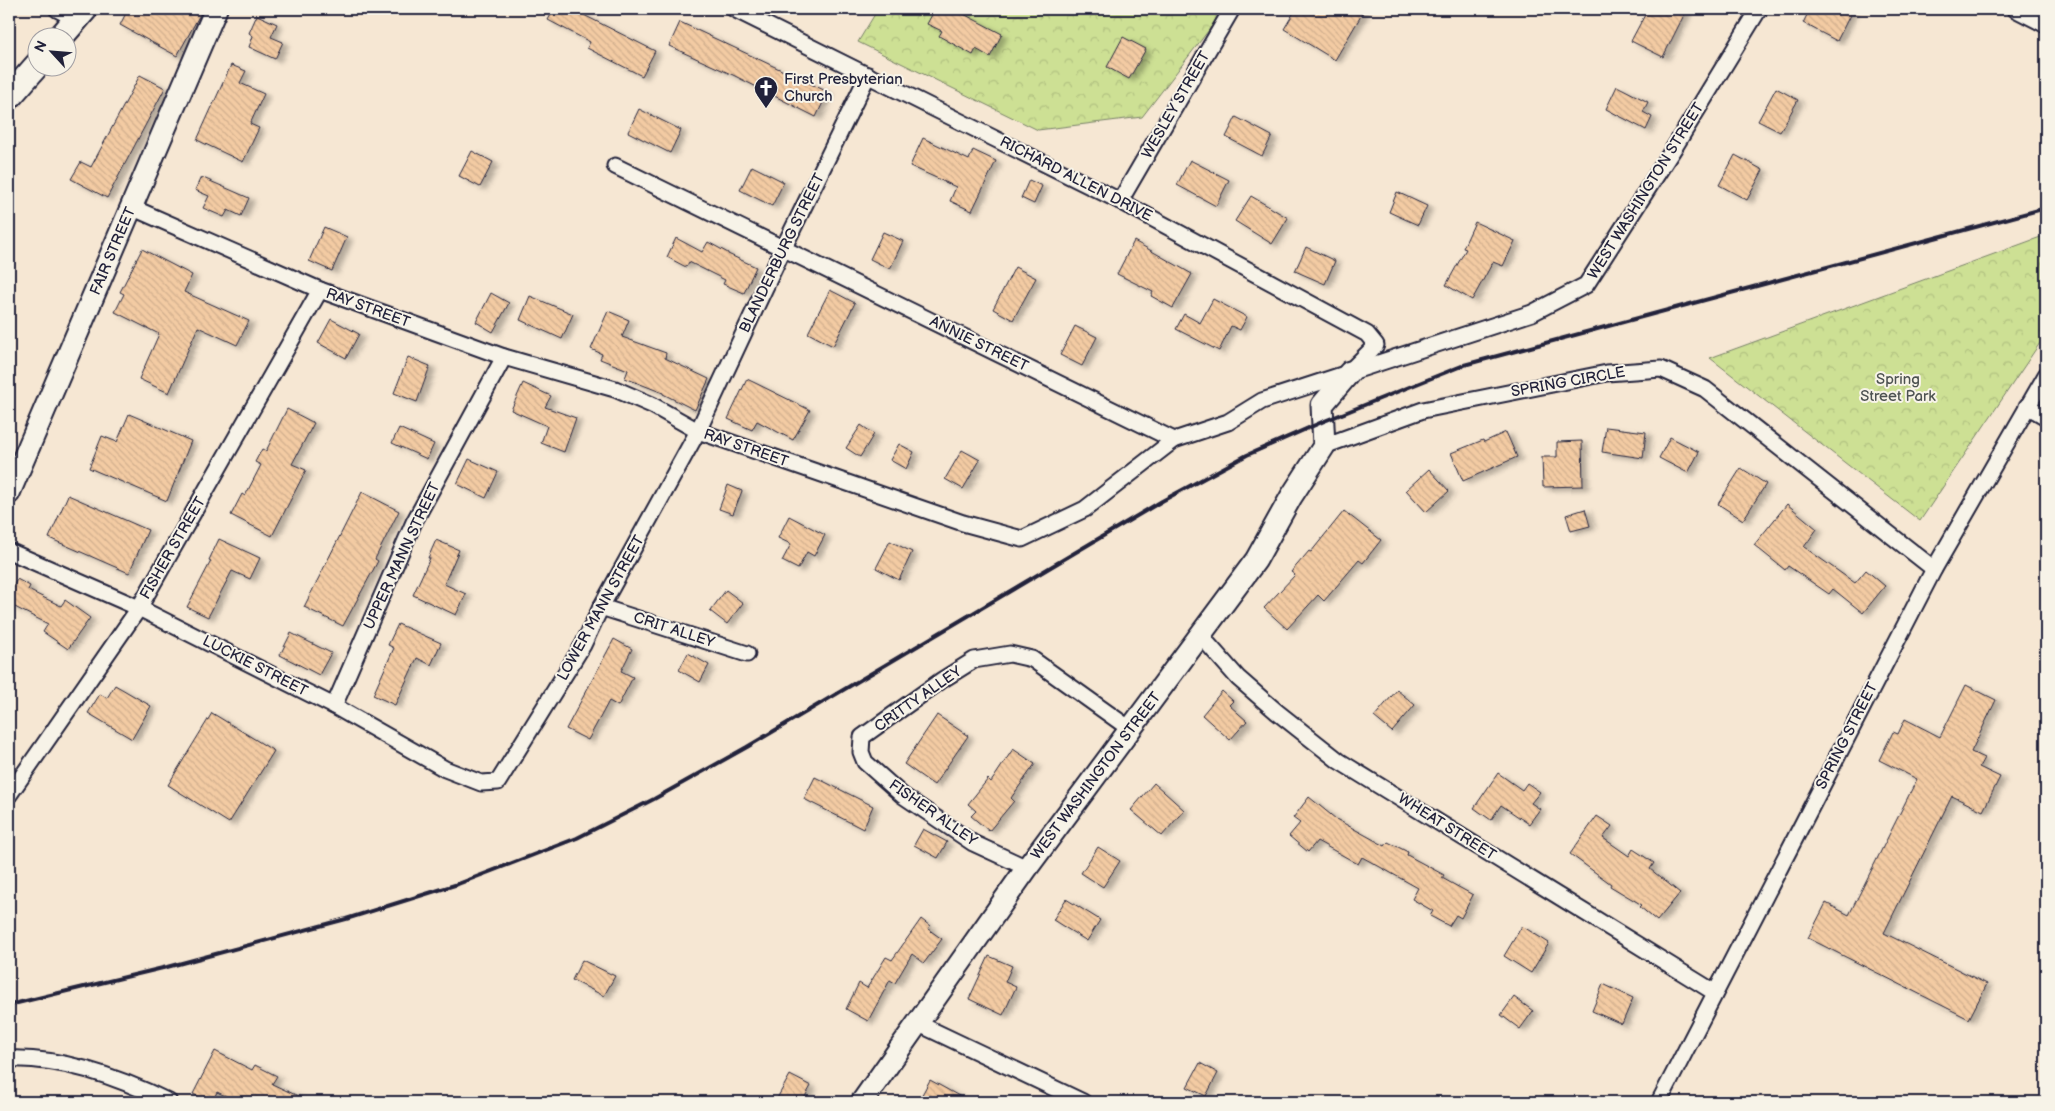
<svg xmlns="http://www.w3.org/2000/svg" width="2055" height="1111" font-family="'Balsamiq Sans',sans-serif">
<defs>
<pattern id="park-crowns" width="20" height="18" patternUnits="userSpaceOnUse" patternTransform="scale(1.25)"><rect width="20" height="18" fill="#cde094"/><path d="M2 6a3 3 0 1 1 6 0M12 15a3 3 0 1 1 6 0" fill="none" stroke="#b0c080"/></pattern>
<pattern id="building-back-hatch" width="6" height="6" patternUnits="userSpaceOnUse" patternTransform="scale(1.25)"><rect width="6" height="6" fill="#f3cba3"/><path d="M-1 5l2 2M0 0l6 6M5-1l2 2" fill="none" stroke="#d0ae8d"/></pattern>
<filter id="shadow"><feDropShadow dx="5.5" dy="3" stdDeviation="2.5" flood-color="#0004"/></filter>
</defs>
<rect width="100%" height="100%" fill="#f6e7d3"/>
<filter id="ink" filterUnits="userSpaceOnUse"><feTurbulence type="fractalNoise" baseFrequency=".02" numOctaves="2"/><feDisplacementMap in="SourceGraphic" scale="10" xChannelSelector="R" yChannelSelector="G"/><feConvolveMatrix kernelMatrix="1 2 1 2 8 2 1 2 1" color-interpolation-filters="sRGB"/></filter>
<g filter="url(#ink)">
<g fill="url(#park-crowns)" stroke="#788168">
<path d="M878 9H1225L1142 117 1038 130 858 42Z"/>
<path d="M2046 235V334L1920 521 1710 358Z"/>
</g>
<g fill="url(#building-back-hatch)" stroke="#22223b" filter="url(#shadow)">
<path d="M128 9H203L177 56 120 25Z"/>
<path d="M554 9H572L655 51 642 76 587 48 590 42 548 20Z"/>
<path d="M935 9H954L1002 34 990 57 976 49 973 55 939 36 942 31 927 24Z"/>
<path d="M1296 9H1365L1335 60 1284 29Z"/>
<path d="M1648 9H1687L1663 57 1631 41Z"/>
<path d="M1810 9H1853L1837 41 1803 23Z"/>
<path d="M257 15 277 24 271 37 283 42 275 59 249 47 253 36 249 33Z"/>
<path d="M680 22 828 92 816 117 733 75 669 46Z"/>
<path d="M1123 37 1146 49 1129 79 1107 67Z"/>
<path d="M231 65 246 71 240 83 264 94 250 124 259 128 243 162 197 140Z"/>
<path d="M140 75 165 88 107 198 71 179 81 162 91 167Z"/>
<path d="M1617 86 1648 102 1643 112 1652 117 1646 130 1606 109Z"/>
<path d="M1776 88 1798 100 1780 132 1758 121Z"/>
<path d="M639 109 681 130 670 153 628 132Z"/>
<path d="M1236 117 1272 136 1262 156 1226 137Z"/>
<path d="M923 138 969 160 973 150 996 161 972 211 950 201 956 187 910 166Z"/>
<path d="M472 151 493 162 480 187 459 176Z"/>
<path d="M1735 155 1763 170 1747 200 1719 185Z"/>
<path d="M1190 160 1229 180 1216 206 1177 185Z"/>
<path d="M752 166 784 182 772 206 740 190Z"/>
<path d="M201 177 249 198 241 216 228 210 224 217 203 208 209 196 195 190Z"/>
<path d="M1029 180 1042 186 1034 204 1021 198Z"/>
<path d="M1397 192 1427 206 1418 225 1389 212Z"/>
<path d="M1251 196 1288 218 1272 244 1235 221Z"/>
<path d="M1475 222 1515 241 1503 266 1493 262 1472 300 1446 285 1466 249 1463 248Z"/>
<path d="M324 227 347 237 332 271 309 261Z"/>
<path d="M883 232 903 241 890 269 870 259Z"/>
<path d="M676 238 702 252 708 242 728 253V254L756 267 744 293 723 284 725 280 689 262 686 267 667 257Z"/>
<path d="M1134 241 1192 274 1173 308 1151 296 1153 292 1117 274Z"/>
<path d="M1306 247 1335 261 1325 284 1295 271Z"/>
<path d="M142 249 192 275 184 292 249 321 237 345 198 327 169 393 139 379 159 334 115 312 124 294 120 292Z"/>
<path d="M1015 267 1036 278 1013 320 993 309Z"/>
<path d="M830 290 855 303 833 346 808 333Z"/>
<path d="M491 293 509 303 493 332 476 322Z"/>
<path d="M530 296 573 314 562 339 520 320Z"/>
<path d="M1213 299 1247 317 1240 330 1231 326 1219 351 1176 329 1184 314 1200 323Z"/>
<path d="M608 311 629 320 622 337 666 353 665 358 709 379 695 410 663 394V393L625 378 628 370 600 359 602 354 591 349Z"/>
<path d="M331 319 359 334 346 358 318 343Z"/>
<path d="M1075 326 1097 337 1082 366 1060 355Z"/>
<path d="M408 357 430 366 417 402 394 393Z"/>
<path d="M747 379 810 410 793 440 757 421 752 430 728 419Z"/>
<path d="M523 383 551 396 545 407 576 418 564 452 541 443 547 426 511 410Z"/>
<path d="M287 409 314 423 292 464 306 470 272 536 231 515 242 494 245 496 261 465 255 462 262 449 266 451Z"/>
<path d="M129 414 191 441 167 501 89 468 102 436 117 442Z"/>
<path d="M861 425 874 434 860 457 846 448Z"/>
<path d="M1606 427 1646 432 1643 458 1602 452Z"/>
<path d="M399 428 434 444 427 459 392 443Z"/>
<path d="M1506 432 1517 457 1463 481 1451 453 1483 440 1484 442Z"/>
<path d="M1670 437 1699 452 1688 473 1659 458Z"/>
<path d="M1582 441 1583 486 1543 487 1542 457H1557V442Z"/>
<path d="M899 444 914 452 906 469 890 460Z"/>
<path d="M962 450 980 460 963 489 945 479Z"/>
<path d="M469 459 498 472 486 498 457 484Z"/>
<path d="M1741 468 1766 484 1743 520 1718 504Z"/>
<path d="M1429 469 1449 491 1426 512 1406 490Z"/>
<path d="M728 485 742 491 733 514 719 509Z"/>
<path d="M362 492 399 511 375 559 378 561 343 626 304 607Z"/>
<path d="M68 495 148 530 129 573 49 538Z"/>
<path d="M1787 504 1817 529 1804 547 1855 583 1866 570 1885 586 1863 613 1833 589 1829 594 1788 566 1785 570 1754 545Z"/>
<path d="M1585 509 1590 526 1571 531 1566 515Z"/>
<path d="M1344 511 1381 540 1363 563 1359 560 1324 601 1318 595 1287 629 1264 608 1295 575 1291 572 1309 551 1311 552Z"/>
<path d="M789 516 825 535 814 556 807 552 798 569 782 561 791 544 778 538Z"/>
<path d="M219 539 260 558 250 579 232 571 208 617 187 607 211 561 209 560Z"/>
<path d="M436 540 459 550 444 584 466 594 456 615 413 595 430 558H428Z"/>
<path d="M890 541 912 552 899 580 876 568Z"/>
<path d="M17 579 30 586 28 590 61 606 65 600 90 618 68 649 43 632 48 624 9 604V595Z"/>
<path d="M726 590 743 603 727 624 710 611Z"/>
<path d="M398 624 441 643 431 665 417 658 395 705 373 695 394 648 388 645Z"/>
<path d="M291 633 331 653 319 675 280 655Z"/>
<path d="M614 639 632 649 621 671 633 677 618 706 609 701 588 740 566 729Z"/>
<path d="M688 653 709 665 700 682 679 670Z"/>
<path d="M115 685 151 706 132 739 88 713 100 694 107 698Z"/>
<path d="M1966 685 1996 700 1971 752 1984 758 1979 767 2000 777 1983 811 1952 796 1884 933 1987 984 1969 1019 1808 938 1826 903 1849 915 1917 779 1879 760 1893 732 1898 734 1905 719 1940 737Z"/>
<path d="M1397 690 1415 705 1392 732 1374 717Z"/>
<path d="M1222 691 1233 701 1229 705 1247 721 1230 740 1202 715Z"/>
<path d="M212 713 274 751 229 823 168 785Z"/>
<path d="M937 715 968 736 934 785 904 764Z"/>
<path d="M1013 749 1035 764 1011 798 1014 801 989 831 971 816 976 811 968 804 988 779 991 782Z"/>
<path d="M1498 773 1522 790 1527 783 1540 792 1531 803 1540 809 1529 824 1501 805 1491 820 1474 808Z"/>
<path d="M815 777 873 806 863 829 804 799Z"/>
<path d="M1154 783 1184 810 1162 836 1131 810Z"/>
<path d="M1309 797 1336 819 1385 846 1388 842 1408 852 1407 855 1444 875 1442 878 1473 895 1461 918 1456 915 1449 926 1430 916 1433 911 1412 899 1418 888 1362 857 1358 864 1317 841 1308 852 1289 836 1300 823 1293 818Z"/>
<path d="M1597 816 1612 826 1603 838 1629 856 1633 849 1654 863 1650 869 1680 893 1657 921 1640 907 1642 905 1610 886 1611 884 1570 854Z"/>
<path d="M923 829 947 842 938 858 914 845Z"/>
<path d="M1098 847 1120 861 1103 887 1081 873Z"/>
<path d="M1066 899 1100 920 1087 941 1053 920Z"/>
<path d="M921 919 930 926 928 929 942 939 924 963 912 954 895 983 890 980 868 1021 846 1009 859 983 867 988 886 957 892 960Z"/>
<path d="M1522 926 1549 943 1531 973 1504 956Z"/>
<path d="M989 956 1012 966 1005 982 1016 987 1003 1015 969 999Z"/>
<path d="M582 960 615 976 604 996 572 980Z"/>
<path d="M1603 984 1633 998 1622 1024 1592 1011Z"/>
<path d="M1514 997 1533 1011 1520 1029 1501 1015Z"/>
<path d="M215 1051 252 1070 255 1065 277 1076 272 1084 311 1102H238L217 1092 212 1102H209L193 1094Z"/>
<path d="M1200 1063 1218 1073 1206 1096 1187 1087Z"/>
<path d="M790 1075 811 1086 802 1102H775Z"/>
<path d="M930 1080 970 1102H918Z"/>
</g>
<g fill="none" stroke-linecap="round" stroke-linejoin="round">
<g stroke="#22223b" stroke-width="19">
<g id="street">
<path d="M57 9 76 19"/>
<path d="M734 9 1120 201 1367 334 1376 345 1352 369"/>
<path d="M2015 9 2046 25"/>
<path d="M615 166 1174 440"/>
<path d="M1120 201 1232 9"/>
<path d="M131 207 320 290 504 357 615 389 652 405 698 431 963 523 1022 539 1085 509 1174 440 1228 422 1262 401 1532 313 1586 285 1674 148 1759 9"/>
<path d="M2027 406 2046 417"/>
<path d="M1324 446 1423 410 1607 373 1661 369 1705 389 1934 569"/>
<path d="M9 551 139 608 334 706 445 769 481 783 498 782 583 645 601 607 698 431 784 247 868 75"/>
<path d="M601 607 747 654"/>
<path d="M1201 636 1238 678 1277 712 1339 761 1714 992"/>
<path d="M334 706 414 522 504 357"/>
<path d="M9 795 139 608 320 290"/>
<path d="M1027 868 973 843 902 795 865 762 861 752 862 737 942 680 974 660 1010 654 1032 659 1130 729"/>
<path d="M917 1023 1083 1102"/>
<path d="M9 1059C62 1057 122 1079 169 1102"/>
<path d="M1659 1102 1934 569 2046 375"/>
</g>
</g>
<g stroke="#22223b" stroke-width="25">
<g id="secondary">
<path d="M9 493 216 9"/>
<path d="M862 1102 1027 868 1256 560 1291 497 1324 446 1322 405 1350 372"/>
</g>
</g>
<g stroke="#22223b" stroke-width="28">
<g id="primary">
<path d="M60 38 85 9"/>
<path d="M9 97 38 64"/>
</g>
</g>
<use href="#street" stroke="#f7f3e8" stroke-width="15"/>
<use href="#secondary" stroke="#f7f3e8" stroke-width="21"/>
<use href="#primary" stroke="#f7f3e8" stroke-width="24"/>
<path stroke="#22223b" stroke-width="4" d="M9 1005 167 967 346 919 458 884 577 838 654 799 747 747 1162 501 1247 455 1322 422 1464 365 2046 208"/>
</g>
</g>
<defs>
<g id="church-pin" transform="scale(1.25)"><path d="M0 17L-7.5 6A9.5 9.5 0 1 1 7.5 6Z" fill="#22223b" stroke="#f7f3e8"/><path d="M-1.2-6h2.4v3.5h3.3v2.4h-3.3V6h-2.4V-.1h-3.3v-2.4h3.3Z" fill="#fff"/></g>
</defs>
<g fill-rule="evenodd">
<use href="#church-pin" x="766" y="88"/>
</g>
<g text-anchor="middle" dominant-baseline="central" stroke-width="4" stroke-linejoin="round" paint-order="stroke">
<g font-size="15" fill="#22223b" stroke="#f7f3e8" text-anchor="start">
<text x="784" y="79">First Presbyterian<tspan x="784" dy="17">Church</tspan></text>
</g>
<g font-size="15" fill="#22223b" stroke="#f7f3e8">
<text transform="translate(1176 105) rotate(-60)">WESLEY STREET</text>
<text transform="translate(1076 179) rotate(27)">RICHARD ALLEN DRIVE</text>
<text transform="translate(1646 191) rotate(-58)">WEST WASHINGTON STREET</text>
<text transform="translate(113 251) rotate(-67)">FAIR STREET</text>
<text transform="translate(782 253) rotate(-64)">BLANDERBURG STREET</text>
<text transform="translate(368 308) rotate(20)">RAY STREET</text>
<text transform="translate(979 344) rotate(26)">ANNIE STREET</text>
<text transform="translate(1568 382) rotate(-10)">SPRING CIRCLE</text>
<text transform="translate(746 448) rotate(19)">RAY STREET</text>
<text transform="translate(173 548) rotate(-60)">FISHER STREET</text>
<text transform="translate(402 556) rotate(-65)">UPPER MANN STREET</text>
<text transform="translate(601 608) rotate(-61)">LOWER MANN STREET</text>
<text transform="translate(674 630) rotate(18)">CRIT ALLEY</text>
<text transform="translate(255 666) rotate(27)">LUCKIE STREET</text>
<text transform="translate(918 699) rotate(-35)">CRITTY ALLEY</text>
<text transform="translate(1847 736) rotate(-63)">SPRING STREET</text>
<text transform="translate(1096 776) rotate(-53)">WEST WASHINGTON STREET</text>
<text transform="translate(933 813) rotate(35)">FISHER ALLEY</text>
<text transform="translate(1447 827) rotate(32)">WHEAT STREET</text>
</g>
<g font-size="15" fill="#4d5251" stroke="#f7f3e8">
<text x="1898" y="379">Spring<tspan x="1898" dy="17">Street Park</tspan></text>
</g>
</g>
<rect width="2055" height="1111" fill="none" stroke="#f7f3e8" stroke-width="30"/>
<rect x="15" y="15" width="2025" height="1081" fill="none" stroke="#22223b" stroke-width="2" filter="url(#ink)"/>
<g transform="translate(52 52) rotate(296)"><circle r="24" fill="#f7f3e8" stroke="#a29fa3"/>
<path d="M0-4L9 19L0 12L-9 19Z" fill="#22223b"/>
<text y="-8" font-size="14" font-weight="bold" text-anchor="middle" fill="#22223b">N</text>
</g>
</svg>
